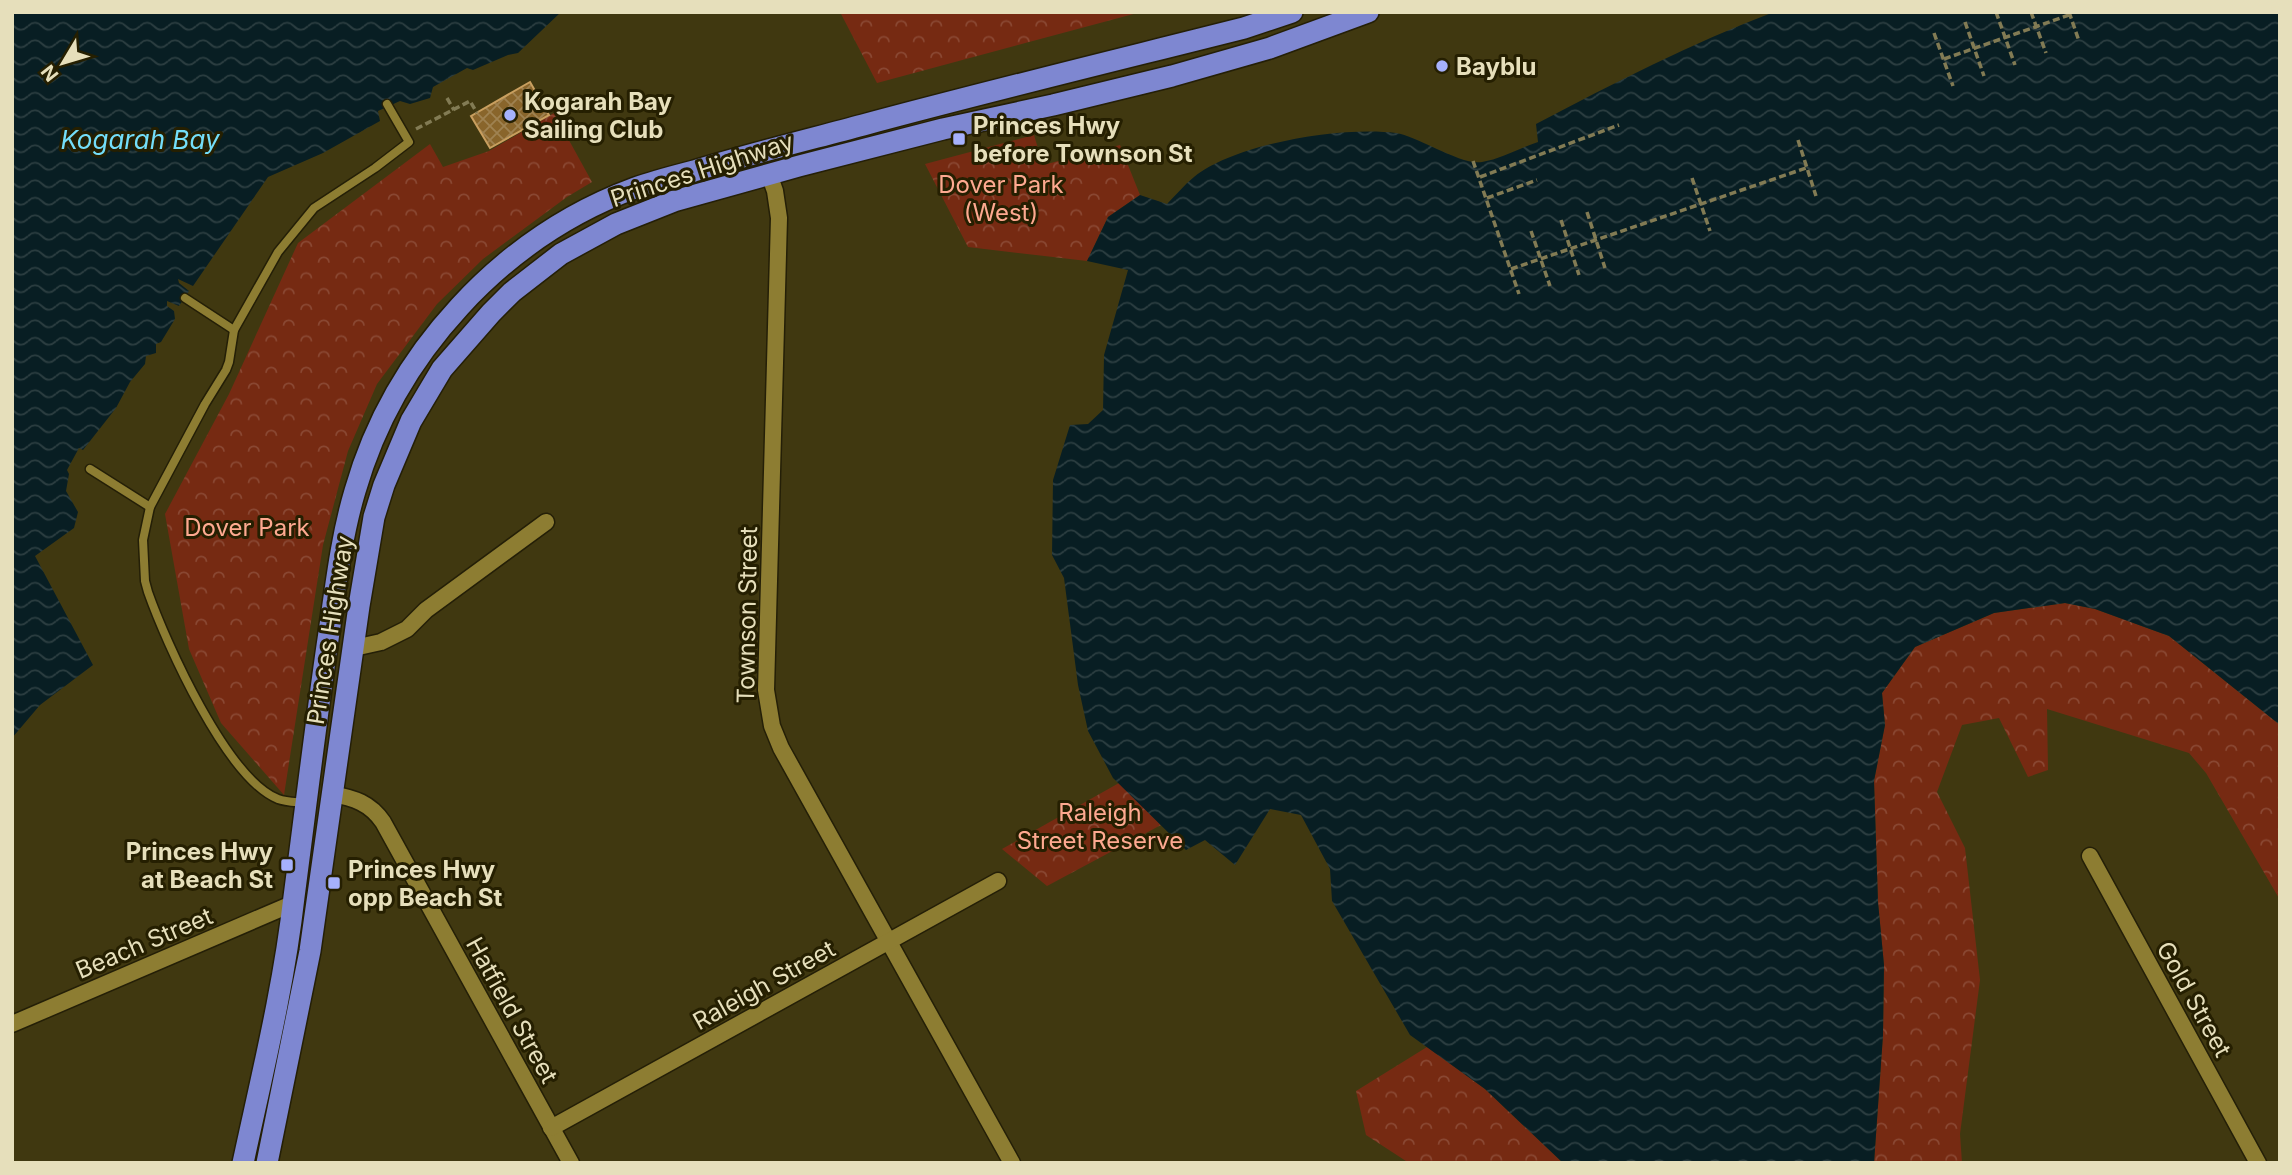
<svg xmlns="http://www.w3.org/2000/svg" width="2292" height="1175" font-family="Inter,sans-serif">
<defs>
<pattern id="forest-crowns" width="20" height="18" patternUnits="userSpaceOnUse" patternTransform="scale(1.75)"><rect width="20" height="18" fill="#762a12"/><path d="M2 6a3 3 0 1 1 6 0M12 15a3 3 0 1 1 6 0" fill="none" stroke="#8a4833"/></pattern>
<pattern id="water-waves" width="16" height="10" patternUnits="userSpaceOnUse" patternTransform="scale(1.75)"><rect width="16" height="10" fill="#081e23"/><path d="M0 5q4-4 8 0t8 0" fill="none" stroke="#2c3e41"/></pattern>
<pattern id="building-cross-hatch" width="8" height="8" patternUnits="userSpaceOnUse" patternTransform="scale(1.75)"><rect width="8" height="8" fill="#89652b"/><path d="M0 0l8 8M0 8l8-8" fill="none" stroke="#9f8251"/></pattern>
</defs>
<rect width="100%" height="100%" fill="#403810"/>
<g fill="url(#forest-crowns)">
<path d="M840 12H1141L877 83Z"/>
<path d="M554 113 592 182 567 197 483 259 437 304 377 384 348 451 323 545 284 795 221 723 189 649 165 514 229 394 298 243 430 144 443 167 489 151Z"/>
<path d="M1034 135 1043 165 1120 145 1140 195 1108 217 1087 261 968 247 925 164Z"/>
<path d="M2065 603 2095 609 2169 636 2280 725V900L2206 773 2189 753 2047 709 2048 770 2028 777 1999 718 1962 725 1937 792 1965 848 1980 980 1960 1134 1962 1163H1874L1883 1035 1884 965 1878 902 1874 781 1885 725 1882 693 1915 647 1994 613Z"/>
<path d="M1119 783 1161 825 1047 886 1002 849Z"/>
<path d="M1427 1047 1485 1089 1563 1163H1409L1366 1135 1356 1091Z"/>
</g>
<g fill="url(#water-waves)">
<path d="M12 12H561L518 53 508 55 473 70 467 68 433 87 430 98 410 104 400 101 378 111 380 121 323 153 268 177 193 286 178 279 179 283 189 291 179 306 167 301V306L174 311 175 319 161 342 156 344V353L146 356 145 364 130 382 116 408 83 450 79 448 67 470 69 474 66 491 78 512 74 528 35 556 93 665 40 705 12 738Z"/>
<path d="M1774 12H2280V725L2169 636 2095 609 2065 603 1994 613 1915 647 1882 693 1885 725 1874 781 1878 902 1884 965 1883 1035 1874 1163H1563L1485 1089 1410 1035 1332 901 1330 869 1301 815 1270 809 1235 865 1205 840 1186 850 1113 778 1088 731 1078 685 1064 578 1052 555 1053 480 1070 425 1088 424 1103 410 1104 355 1128 270 1087 261 1108 217 1140 195 1167 204C1176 195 1184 185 1194 177 1236 143 1343 126 1396 133 1417 136 1462 166 1482 162 1501 159 1520 148 1538 142L1536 124C1614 83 1692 43 1774 12Z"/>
</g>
<path fill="url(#building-cross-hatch)" stroke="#c99f5f" stroke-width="2" d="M530 82 549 115 490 148 471 116Z"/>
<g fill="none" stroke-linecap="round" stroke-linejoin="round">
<g stroke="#241f07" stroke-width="11">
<g id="lane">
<path d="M185 298 234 330"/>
<path d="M90 469 150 507"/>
<path d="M305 803C297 802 286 802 278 799 227 779 166 643 148 592L145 581 143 540 150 507 205 404 226 370 229 362 234 330 278 252 314 208 375 168 409 142 387 104"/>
</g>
</g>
<g stroke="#241f07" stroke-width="19">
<g id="street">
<path d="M769 174 775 191 779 218 766 690 772 726 781 748 1012 1163"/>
<path d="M354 648 381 642 407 629 426 610 546 522"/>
<path d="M332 794C354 798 370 803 383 822L571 1163"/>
<path d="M2090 856 2258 1163"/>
<path d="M12 1024 294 903"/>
<path d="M551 1128 998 881"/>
</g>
</g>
<g stroke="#241f07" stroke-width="24">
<g id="highway">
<path d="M243 1163C262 1075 284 986 294 897 305 813 315 729 327 646 335 594 340 541 355 491 394 354 502 237 635 188 655 181 675 176 694 171 750 154 807 140 863 125 989 91 1117 60 1244 28L1292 12"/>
<path d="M267 1163 310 951 359 606 374 517 384 485 411 421 442 369 491 313 512 292 561 254 616 224 674 201 799 166 943 129 1053 105 1172 76 1270 48 1368 12"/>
</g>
</g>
<g stroke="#827b54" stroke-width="3.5" stroke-dasharray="7 3.5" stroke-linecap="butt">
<path d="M1996 12 2015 65"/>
<path d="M2031 12 2046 53"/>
<path d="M2069 12 2079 41"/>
<path d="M1965 22 1984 76"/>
<path d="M1934 33 1953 86"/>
<path d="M1944 59 2069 15"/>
<path d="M447 98 454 110"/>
<path d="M416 129 470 101 477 113"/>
<path d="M1798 140 1816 196"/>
<path d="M1473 161 1519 294"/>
<path d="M1480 177 1619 125"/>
<path d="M1692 178 1710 231"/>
<path d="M1487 198 1537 180"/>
<path d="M1587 212 1605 268"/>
<path d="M1561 220 1579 275"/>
<path d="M1531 231 1550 286"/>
<path d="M1511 269 1806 168"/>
</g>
<use href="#lane" stroke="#8d7d32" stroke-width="8"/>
<use href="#street" stroke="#8d7d32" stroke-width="16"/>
<use href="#highway" stroke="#7e87d1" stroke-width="21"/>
</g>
<g fill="#a6b1fc" stroke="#251f01" stroke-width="2.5">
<circle cx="1442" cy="66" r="7"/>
<circle cx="510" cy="115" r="7"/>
<rect x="952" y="132" width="14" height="14" rx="3.5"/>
<rect x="280" y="858" width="14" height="14" rx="3.5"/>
<rect x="327" y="876" width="14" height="14" rx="3.5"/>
</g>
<g text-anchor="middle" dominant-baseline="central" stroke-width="6" stroke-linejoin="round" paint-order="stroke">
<g font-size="24" font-weight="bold" fill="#e6dfbb" stroke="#251f01" text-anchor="start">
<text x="1456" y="66">Bayblu</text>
<text x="524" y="101">Kogarah Bay<tspan x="524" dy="28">Sailing Club</tspan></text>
<text x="973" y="125">Princes Hwy<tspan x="973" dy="28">before Townson St</tspan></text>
<text x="273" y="851" text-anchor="end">Princes Hwy<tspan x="273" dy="28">at Beach St</tspan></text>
<text x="348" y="869">Princes Hwy<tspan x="348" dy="28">opp Beach St</tspan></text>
</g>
<g font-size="24" fill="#e6dfbb" stroke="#251f01">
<text transform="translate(702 170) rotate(-18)">Princes Highway</text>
<text transform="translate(747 615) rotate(-89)">Townson Street</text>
<text transform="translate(330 630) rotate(-81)">Princes Highway</text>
<text transform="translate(144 943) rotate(-23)">Beach Street</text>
<text transform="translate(764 985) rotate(-29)">Raleigh Street</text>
<text transform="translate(2194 999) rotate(61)">Gold Street</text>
<text transform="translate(512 1010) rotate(61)">Hatfield Street</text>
</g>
<g font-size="24" fill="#fea990" stroke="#251f01">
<text x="1001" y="184">Dover Park<tspan x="1001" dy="28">(West)</tspan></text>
<text x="247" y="527">Dover Park</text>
<text x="1100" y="812">Raleigh<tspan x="1100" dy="28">Street Reserve</tspan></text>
</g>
<g font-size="26" font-style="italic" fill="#73defa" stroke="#251f01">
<text x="140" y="139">Kogarah Bay</text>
</g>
</g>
<rect width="2292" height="1175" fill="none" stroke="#e6dfbb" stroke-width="28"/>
<g transform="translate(63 63) rotate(232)" stroke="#251f01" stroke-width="5" paint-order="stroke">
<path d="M0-5L12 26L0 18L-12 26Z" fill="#e6dfbb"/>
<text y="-10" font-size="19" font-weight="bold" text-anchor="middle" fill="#e6dfbb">N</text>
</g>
</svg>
